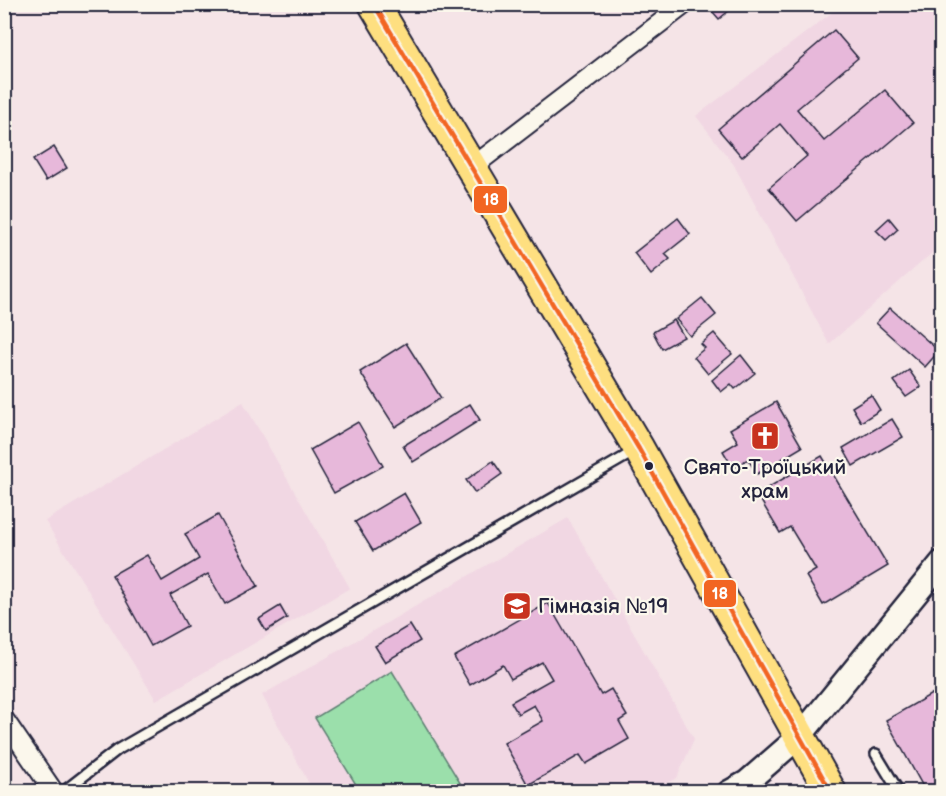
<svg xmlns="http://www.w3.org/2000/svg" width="946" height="796" font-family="'Balsamiq Sans',sans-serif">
<rect width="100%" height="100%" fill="#f5e4e7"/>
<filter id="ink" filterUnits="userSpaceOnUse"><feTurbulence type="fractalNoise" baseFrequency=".0167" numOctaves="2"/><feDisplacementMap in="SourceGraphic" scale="12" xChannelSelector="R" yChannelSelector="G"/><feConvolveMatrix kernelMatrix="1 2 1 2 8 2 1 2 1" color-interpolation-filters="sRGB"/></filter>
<g filter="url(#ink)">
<g fill="#f1d7e3">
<path d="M842 5H941V245L829 344 734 165 696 116Z"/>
<path d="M243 402 350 588 156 700 45 521Z"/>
<path d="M568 518 694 739 677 778 650 791H313L262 695Z"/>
</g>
<path fill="#9bdfab" stroke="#5e8073" stroke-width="1.5" d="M392 671 465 791H360L315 718Z"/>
<g fill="#e7b8da" stroke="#22223b" stroke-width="1.5">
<path d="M706 4H737L719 19Z"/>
<path d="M834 30 858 58 797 109 824 141 885 90 913 123 797 221 769 188 807 156 780 124 742 157 718 129Z"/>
<path d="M54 147 67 168 46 181 33 160Z"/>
<path d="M678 218 690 234 665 254 670 259 651 275 634 253Z"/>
<path d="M889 218 898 229 886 240 876 230Z"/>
<path d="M702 298 716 315 690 336 676 319Z"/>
<path d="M890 308 939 351 925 367 876 323Z"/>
<path d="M674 320 684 337 662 349 653 332Z"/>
<path d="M714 333 732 354 708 374 694 357 705 348 701 344Z"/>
<path d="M406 343 441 398 395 427 360 372Z"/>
<path d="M741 355 755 373 735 389 731 384 721 392 712 380Z"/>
<path d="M909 370 921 387 906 397 894 381Z"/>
<path d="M871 395 880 410 861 422 852 407Z"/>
<path d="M776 402 802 447 757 474 748 459 733 468 723 451 738 442 730 429Z"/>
<path d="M470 404 480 420 413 462 403 446Z"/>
<path d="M892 419 903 437 853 466 843 448Z"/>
<path d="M358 422 383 466 334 493 310 450Z"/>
<path d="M822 456 888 566 823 605 806 576 816 570 790 527 780 533 757 494Z"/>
<path d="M493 461 502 474 475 493 466 480Z"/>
<path d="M404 493 421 522 373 551 355 522Z"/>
<path d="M218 515 258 586 225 604 208 574 170 595 187 626 151 646 112 575 147 555 162 581 199 559 185 534Z"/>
<path d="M548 603 601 695 611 689 627 716 619 721 629 739 586 764 580 755 528 785 504 743 543 721 534 705 518 714 511 702 552 679 542 662 511 679 503 665 470 685 454 657Z"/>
<path d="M280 606 287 618 266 631 259 619Z"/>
<path d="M410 625 420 641 385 662 375 646Z"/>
<path d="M942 683V792H926L886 720 937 691 934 687Z"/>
</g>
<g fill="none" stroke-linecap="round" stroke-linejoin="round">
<g stroke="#22223b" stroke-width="14">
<g id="service">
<path d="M876 754 899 792"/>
<path d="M63 792 117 750 635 451"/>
</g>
</g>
<g stroke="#22223b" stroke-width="22">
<g id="minor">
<path d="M471 168 685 4"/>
<path d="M4 719 54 792"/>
</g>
</g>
<g stroke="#22223b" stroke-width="27">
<path id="tertiary" d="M729 792 747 782 801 735 942 562"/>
</g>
<g stroke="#22223b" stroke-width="34">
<path id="trunk" d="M374 4 639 449 831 792"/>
</g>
<use href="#service" stroke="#fbf7ec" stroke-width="9"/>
<use href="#minor" stroke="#fbf7ec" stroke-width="18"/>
<use href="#tertiary" stroke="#fbf7ec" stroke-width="22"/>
<use href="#trunk" stroke="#fedf80" stroke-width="30"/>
<g stroke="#fbf7ec" stroke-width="9">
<path id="bus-1" d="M374 4 639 449 831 792"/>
</g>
<use href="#bus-1" stroke="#f26522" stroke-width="4.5"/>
</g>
</g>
<defs>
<g id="church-square" transform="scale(1.5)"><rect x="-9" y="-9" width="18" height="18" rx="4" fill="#c8321e" stroke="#fbf7ec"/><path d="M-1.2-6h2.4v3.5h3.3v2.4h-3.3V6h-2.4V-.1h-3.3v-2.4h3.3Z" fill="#fff"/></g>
<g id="school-square" transform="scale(1.5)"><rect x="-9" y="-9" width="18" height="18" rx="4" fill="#c8321e" stroke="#fbf7ec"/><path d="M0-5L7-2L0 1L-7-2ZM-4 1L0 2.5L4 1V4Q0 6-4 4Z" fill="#fff"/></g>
</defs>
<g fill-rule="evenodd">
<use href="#church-square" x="765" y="436"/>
<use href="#school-square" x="517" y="606"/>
</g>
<circle fill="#22223b" stroke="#fbf7ec" stroke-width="2" cx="649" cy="466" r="5"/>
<g text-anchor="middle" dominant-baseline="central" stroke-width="4.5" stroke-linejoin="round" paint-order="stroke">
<g font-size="21" fill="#22223b" stroke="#fbf7ec">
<text x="765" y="467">Свято-Троїцький<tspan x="765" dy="24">храм</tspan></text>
<text x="538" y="606" text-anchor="start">Гімназія №19</text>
</g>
</g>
<g stroke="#fbf7ec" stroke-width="2">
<rect x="473" y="185" width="35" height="29" rx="6" fill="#f26522"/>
<rect x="703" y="579" width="34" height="29" rx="6" fill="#f26522"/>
</g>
<g font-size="16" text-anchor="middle" font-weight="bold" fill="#fff">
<text x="491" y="205">18</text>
<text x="720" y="599">18</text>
</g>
<rect width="946" height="796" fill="none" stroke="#fbf7ec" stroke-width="24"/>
<rect x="12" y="12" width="922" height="772" fill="none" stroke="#22223b" stroke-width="2" filter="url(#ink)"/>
</svg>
